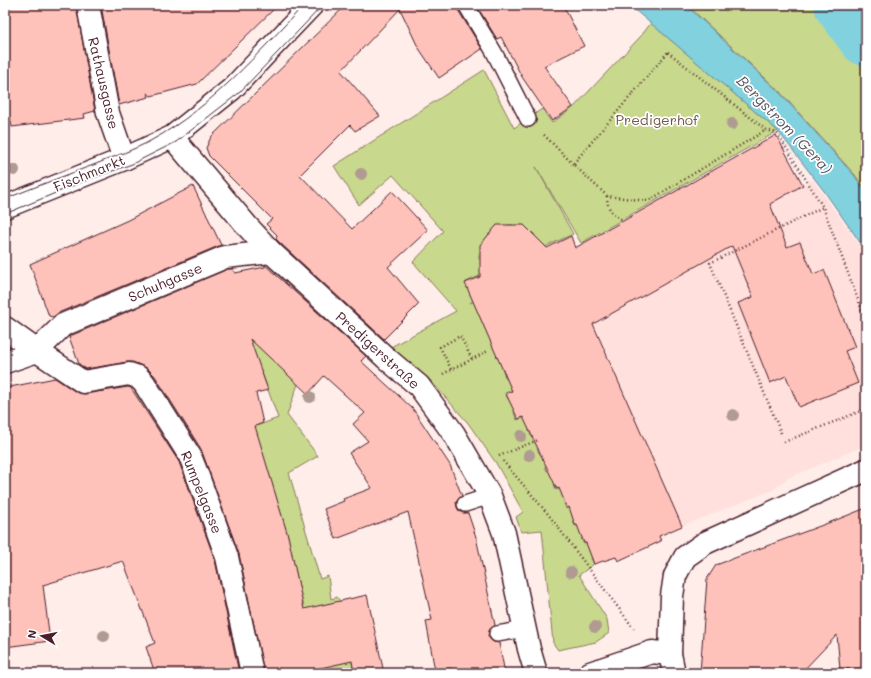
<svg xmlns="http://www.w3.org/2000/svg" width="871" height="678" font-family="Mali,sans-serif">
<rect width="100%" height="100%" fill="#ffedea"/>
<filter id="ink" filterUnits="userSpaceOnUse"><feTurbulence type="fractalNoise" baseFrequency=".025" numOctaves="2"/><feDisplacementMap in="SourceGraphic" scale="8" xChannelSelector="R" yChannelSelector="G"/><feConvolveMatrix kernelMatrix="1 2 1 2 8 2 1 2 1" color-interpolation-filters="sRGB"/></filter>
<g filter="url(#ink)">
<path fill="#ffe0dc" d="M813 180 866 254V445L786 479 773 490 682 526 594 324 726 250 718 234Z"/>
<g fill="#c8d88c" stroke="#897c5c">
<path d="M687 5H822L866 65V190L855 175 780 92Z"/>
<path d="M651 23 778 131 581 243 536 167 573 234 536 251 531 240 535 235 532 232 526 237 513 231V225H508V231L490 233 487 237 491 241 486 254H479V259L486 260 491 271 466 282 474 300 470 303 474 301 511 371 504 374 506 379 518 388 505 393 508 399 521 394 527 407 514 413 517 420 530 415 529 430 531 436 539 433 544 446 537 449 540 454 547 451 552 463 545 466 547 471 555 469 560 481 554 484 556 490 563 487 568 501 564 503 566 509 571 507 576 519 573 520 575 526 579 525 584 537 581 539 584 544 587 543 593 557 591 558 594 564 579 575 607 619 609 633 596 642 558 650 553 643 542 530 521 532 516 517 523 512 496 463 468 423 429 379 389 348 456 311 413 262 443 231 393 175 359 205 334 166 484 70 514 128 542 109 552 123 574 107 641 36Z"/>
<path d="M229 317 286 365 282 369 298 384 287 415 318 456 289 473 320 579 328 576 331 599 337 597 340 601 354 673H299L311 670 303 605 288 536 269 475 216 441 278 418 261 370 233 381Z"/>
</g>
<path fill="#81d1de" stroke="#6b8a96" d="M629 5H686L779 92 854 175 866 192V251L824 191 778 131Z"/>
<g fill="none" stroke-linecap="round" stroke-linejoin="round">
<path stroke="#81d1de" stroke-width="54" d="M841 5 866 39"/>
</g>
<g fill="#fec2ba" stroke="#4a1f2b">
<path d="M5 5H76L95 111 84 114 85 118 12 127 10 117 5 118Z"/>
<path d="M101 5H278L197 84 151 96 147 93 149 97 119 105Z"/>
<path d="M346 5H457L458 10 482 49 439 78 418 47 400 9 341 71 380 116 355 131 350 125 300 175 352 229 392 191 428 230 388 267 419 304 384 339 280 243 276 239 277 235 266 224 272 219 209 156 206 148 211 137Z"/>
<path d="M476 5H563L584 46 544 66 573 107 552 121 522 77 501 37 497 39Z"/>
<path d="M776 135 803 185 770 204 787 247 800 242 813 274 824 270 855 347 845 351 858 383 799 407 786 376 770 383 738 303 753 297 732 246 593 324 682 526 659 536 661 541 618 561 616 557 594 564 586 543H584L577 525H575L569 507 567 508 559 488 557 489 523 417 518 419 506 394 512 391 465 283 480 277V245L497 225H524L547 248 571 236 575 248Z"/>
<path d="M193 186 221 245 58 313 53 317 49 316 30 264 128 220Z"/>
<path d="M265 265 366 356 361 361 413 409 450 465 462 496 456 502 457 507 459 511 463 513H468L476 537 495 625 489 631 488 636 490 639 494 642 499 643 505 673H452L451 668 435 671 426 621 432 620 408 512 336 539 324 509 344 501 343 499 372 488 349 453 368 441 353 424 365 413 324 376 308 394 250 339 268 390 256 393 263 423 255 426 288 536 304 609 367 595 384 673H354L352 661 298 673H264L239 554 201 449 155 376 147 368 133 362H127L86 369 79 364 69 337 70 336 228 269H233L235 273 265 267Z"/>
<path d="M55 378 76 392 85 394 128 387 131 388 179 462 215 560 239 673H155L146 647 155 643 123 561 43 585 50 641 5 647V388Z"/>
<path d="M866 508V668L840 669 837 635 801 673H700L707 579 716 565 836 520Z"/>
</g>
<g fill="none" stroke-linecap="round" stroke-linejoin="round">
<g stroke="#4a1f2b" stroke-width="18">
<g id="lane">
<path d="M466 5 494 52 528 119"/>
<path d="M465 504 490 496"/>
<path d="M497 634 525 629"/>
</g>
</g>
<g stroke="#4a1f2b" stroke-width="25">
<g id="street">
<path d="M88 5 108 113 124 159"/>
<path d="M172 137 248 227 271 252 386 358 419 386 454 434 490 496 504 533 529 649 536 673"/>
<path d="M5 207 124 159 172 137 232 89 312 5"/>
<path d="M5 328 37 351 83 382 129 374 138 377 144 383 190 456 196 471 227 557 252 673"/>
<path d="M5 362 37 351 63 325 225 257 271 252"/>
<path d="M590 673 652 652 670 654"/>
<path d="M674 673 670 654 672 596 675 576 685 557 705 543 866 470"/>
</g>
</g>
<g stroke="#4a1f2b" stroke-width="2.5" stroke-dasharray="1 3" stroke-linecap="butt">
<path d="M668 52 766 130 648 201 607 196 573 164Z"/>
<path d="M766 130 777 133 823 207 866 321"/>
<path d="M544 135 573 164"/>
<path d="M607 196C607 208 612 216 624 220"/>
<path d="M451 369 440 347 460 336 472 359"/>
<path d="M443 374 488 351"/>
<path d="M781 433 710 263 823 207"/>
<path d="M784 442 866 409"/>
<path d="M499 456 538 440"/>
<path d="M503 461 548 514 635 630"/>
</g>
<use href="#lane" stroke="#fff" stroke-width="15"/>
<use href="#street" stroke="#fff" stroke-width="22"/>
<g stroke="#4a1f2b" stroke-width="1">
<path d="M5 199C35 187 66 175 96 164 115 156 134 150 152 140 212 107 257 54 304 5"/>
<path d="M5 214 82 182 132 164 176 142 239 93 323 5"/>
</g>
</g>
<g fill="#b09a91">
<circle cx="732" cy="124" r="6"/>
<circle cx="14" cy="170" r="6"/>
<circle cx="361" cy="174" r="6"/>
<circle cx="310" cy="397" r="6"/>
<circle cx="733" cy="415" r="6"/>
<circle cx="521" cy="436" r="6"/>
<circle cx="529" cy="455" r="6"/>
<circle cx="571" cy="572" r="6"/>
<circle cx="595" cy="627" r="6"/>
<circle cx="104" cy="636" r="6"/>
</g>
</g>
<g text-anchor="middle" dominant-baseline="central" stroke-width="3.5" stroke-linejoin="round" paint-order="stroke">
<g font-size="14" fill="#4a1f2b" stroke="#fff">
<text transform="translate(104 83) rotate(77)">Rathausgasse</text>
<text transform="translate(89 173) rotate(-22)">Fischmarkt</text>
<text transform="translate(165 282) rotate(-23)">Schuhgasse</text>
<text transform="translate(378 350) rotate(42)">Predigerstraße</text>
<text transform="translate(202 492) rotate(68)">Rumpelgasse</text>
</g>
<g font-size="14" fill="#705648" stroke="#fff">
<text x="657" y="119">Predigerhof</text>
</g>
<g font-size="15" font-style="italic" fill="#5a5461" stroke="#fff">
<text transform="translate(785 124) rotate(46)">Bergstrom (Gera)</text>
</g>
</g>
<rect width="871" height="678" fill="none" stroke="#fff" stroke-width="20"/>
<rect x="10" y="10" width="851" height="658" fill="none" stroke="#4a1f2b" stroke-width="1.5" filter="url(#ink)"/>
<g transform="translate(42 636) rotate(280)" stroke="#ffffff" stroke-width="3" paint-order="stroke">
<path d="M0-3L7 15L0 10L-7 15Z" fill="#4a1f2b"/>
<text y="-6" font-size="11" font-weight="bold" text-anchor="middle" fill="#4a1f2b">N</text>
</g>
</svg>
